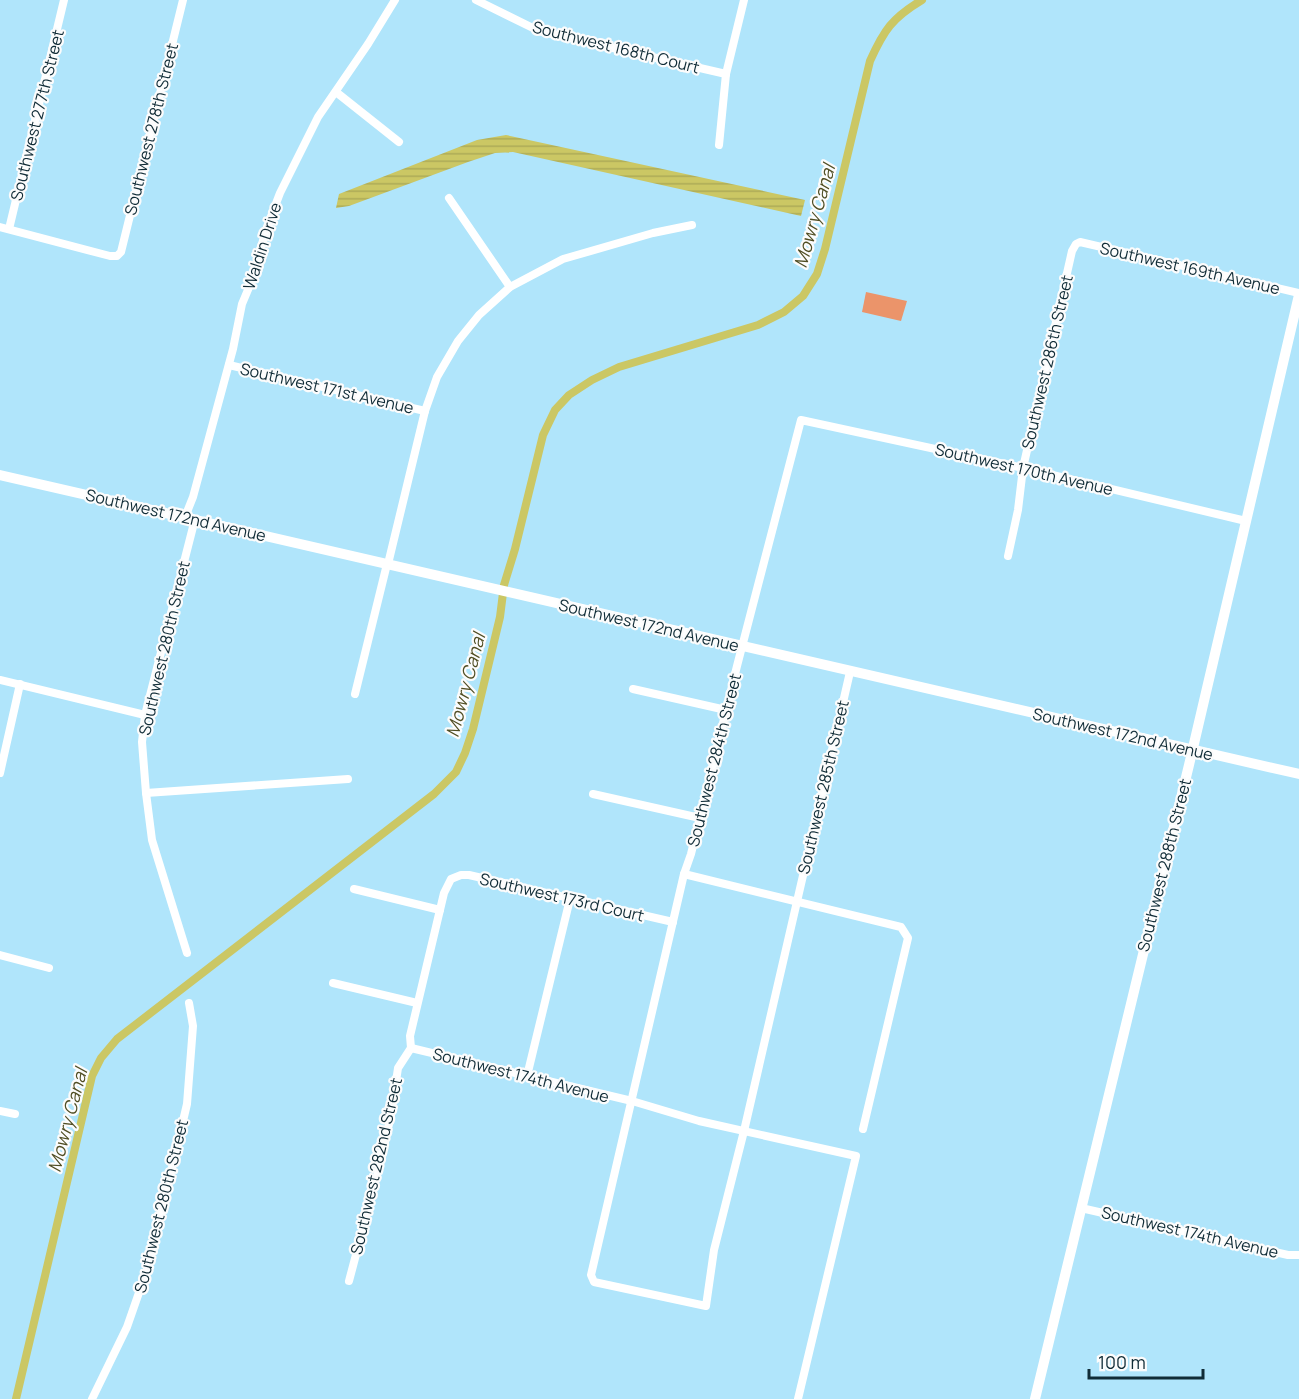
<svg xmlns="http://www.w3.org/2000/svg" width="1299" height="1399" font-family="Manrope,sans-serif">
<defs>
<pattern id="water-rules" width="6" height="5" patternUnits="userSpaceOnUse" patternTransform="scale(1.5)"><rect width="6" height="5" fill="#cbc764"/><path d="M0 2.5h6" fill="none" stroke="#adab57"/></pattern>
</defs>
<rect width="100%" height="100%" fill="#b0e5fb"/>
<path fill="#eb946a" d="M866 292 907 301 901 321 862 312Z"/>
<path fill="url(#water-rules)" d="M506 135 805 200 801 216 513 152 495 153 468 162 349 206 336 208 339 194 477 140Z"/>
<g fill="none" stroke-linecap="round" stroke-linejoin="round">
<path stroke="#cbc764" stroke-width="8" d="M16 1399 92 1076 101 1058 117 1039 434 794 456 772 465 753 473 729 500 617 504 585 515 549 543 435 555 410 569 395 592 380 619 367 758 325 784 312 803 296 817 274 825 249 870 61C884 30 892 18 922 0"/>
<g stroke="#fff" stroke-width="8">
<path d="M476 0 539 31 726 74"/>
<path d="M336 92 399 142"/>
<path d="M719 145 726 74 744 0"/>
<path d="M449 198 510 287"/>
<path d="M0 227 110 256H117L121 252 183 0"/>
<path d="M9 229 64 0"/>
<path d="M229 365 425 411"/>
<path d="M185 517 193 497 233 349 242 304 250 285 267 227 280 193 318 117 368 44 395 0"/>
<path d="M1008 556 1018 510 1023 468 1072 251 1076 244 1080 242 1299 293"/>
<path d="M388 564 425 411 437 377 458 341 479 315 510 287 563 259 653 233 692 225"/>
<path d="M850 672 744 1131 714 1250 706 1306 594 1282 591 1275 684 874 691 854 737 666 801 420 1023 468 1246 521"/>
<path d="M0 680 145 715"/>
<path d="M633 689 726 710"/>
<path d="M355 694 387 564"/>
<path d="M0 773 20 684"/>
<path d="M146 793 348 779"/>
<path d="M593 794 700 818"/>
<path d="M684 874 901 927 908 938 863 1129"/>
<path d="M354 889 440 910"/>
<path d="M187 953 152 840 146 793 142 742 145 715 195 519"/>
<path d="M0 955 49 968"/>
<path d="M333 983 417 1003"/>
<path d="M411 1048 632 1101 699 1121 856 1156 798 1399"/>
<path d="M527 1076 570 899"/>
<path d="M0 1111 15 1114"/>
<path d="M1081 1208 1288 1255H1299"/>
<path d="M349 1281 380 1164 391 1115 398 1068 411 1048 410 1036 444 893 451 879 461 875H469L673 922"/>
<path d="M92 1399 127 1327 150 1261 187 1104 193 1026 189 1003"/>
</g>
<g stroke="#fff" stroke-width="10">
<path d="M0 475 1299 774"/>
<path d="M1035 1399 1189 765 1299 295"/>
</g>
</g>
<g text-anchor="middle" dominant-baseline="central" stroke-width="4.5" stroke-linejoin="round" paint-order="stroke">
<g font-size="16" fill="#102c37" stroke="#fcfcfc">
<text transform="translate(616 47) rotate(14)">Southwest 168th Court</text>
<text transform="translate(37 115) rotate(-76)">Southwest 277th Street</text>
<text transform="translate(151 129) rotate(-76)">Southwest 278th Street</text>
<text transform="translate(262 246) rotate(-72)">Waldin Drive</text>
<text transform="translate(1190 268) rotate(13)">Southwest 169th Avenue</text>
<text transform="translate(1047 362) rotate(-77)">Southwest 286th Street</text>
<text transform="translate(327 388) rotate(13)">Southwest 171st Avenue</text>
<text transform="translate(1024 469) rotate(13)">Southwest 170th Avenue</text>
<text transform="translate(176 515) rotate(13)">Southwest 172nd Avenue</text>
<text transform="translate(649 625) rotate(13)">Southwest 172nd Avenue</text>
<text transform="translate(164 648) rotate(-77)">Southwest 280th Street</text>
<text transform="translate(1123 734) rotate(13)">Southwest 172nd Avenue</text>
<text transform="translate(714 760) rotate(-76)">Southwest 284th Street</text>
<text transform="translate(823 787) rotate(-77)">Southwest 285th Street</text>
<text transform="translate(1164 865) rotate(-76)">Southwest 288th Street</text>
<text transform="translate(562 897) rotate(13)">Southwest 173rd Court</text>
<text transform="translate(521 1075) rotate(14)">Southwest 174th Avenue</text>
<text transform="translate(376 1166) rotate(-77)">Southwest 282nd Street</text>
<text transform="translate(161 1206) rotate(-76)">Southwest 280th Street</text>
<text transform="translate(1190 1232) rotate(13)">Southwest 174th Avenue</text>
</g>
<g font-size="18" font-style="italic" fill="#504e24" stroke="#fcfcfc">
<text transform="translate(814 216) rotate(-74)">Mowry Canal</text>
<text transform="translate(465 685) rotate(-75)">Mowry Canal</text>
<text transform="translate(67 1120) rotate(-75)">Mowry Canal</text>
</g>
</g>
<path d="M1089 1369v9h114v-9" fill="none" stroke="#102c37" stroke-width="3"/>
<text x="1098" y="1369" font-size="18" fill="#102c37" stroke="#fcfcfc" stroke-width="4.5" paint-order="stroke">100 m</text>
</svg>
